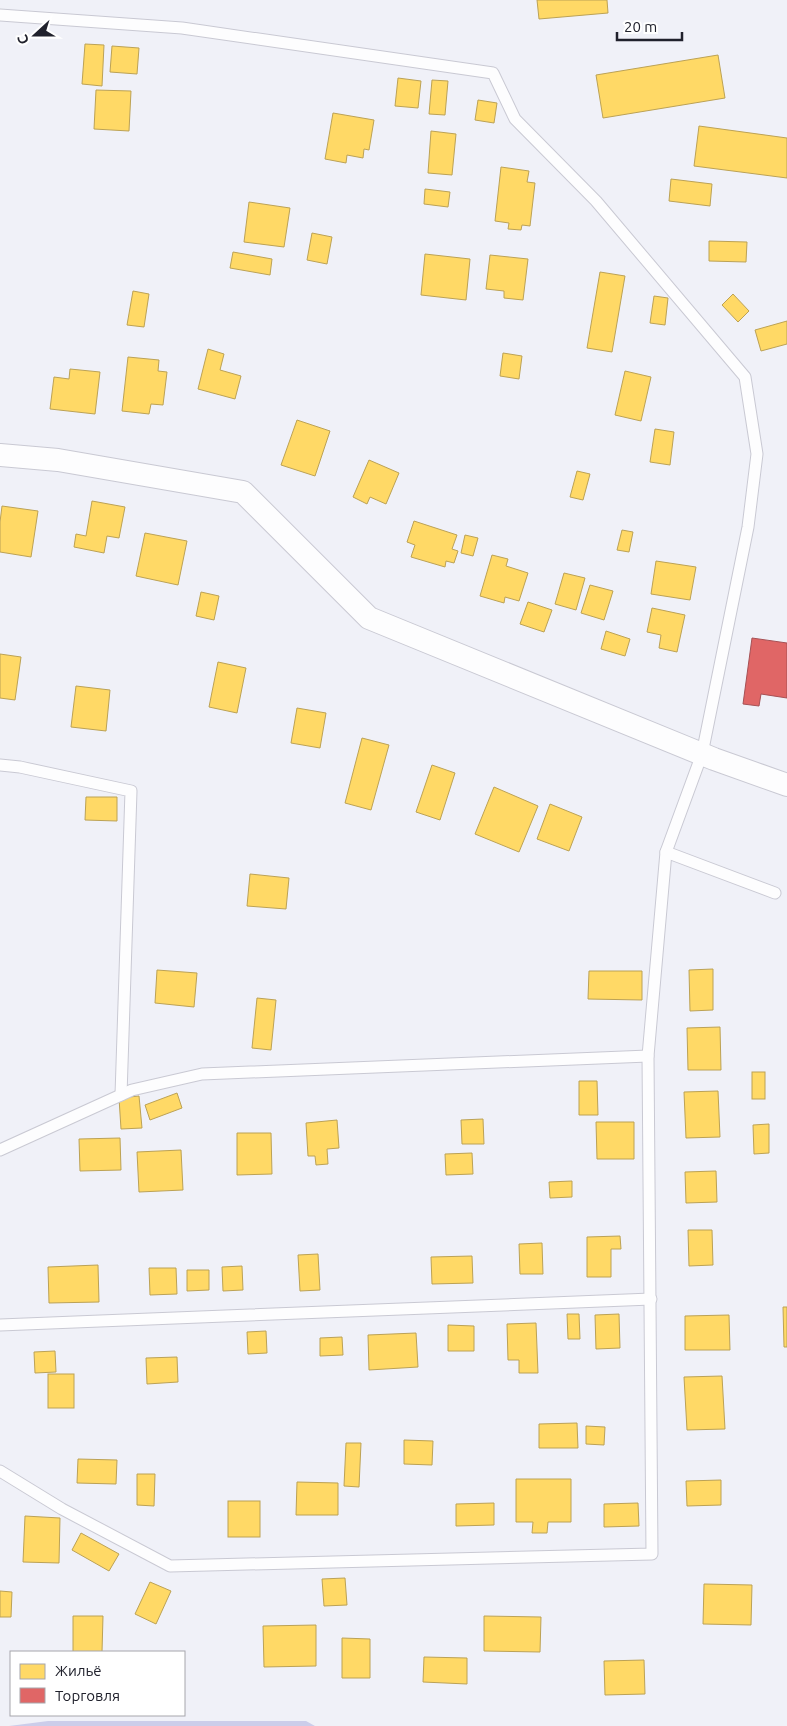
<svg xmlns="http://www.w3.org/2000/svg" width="787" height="1726" font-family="Ubuntu,sans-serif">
<rect width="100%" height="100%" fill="#f0f1f8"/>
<path fill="#cccdea" d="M48 1721H306L315 1726H9Z"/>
<g fill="#ffd966" stroke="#bca255">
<path d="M537 0H607L608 13 539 19Z"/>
<path d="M85 44 104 45 102 86 82 84Z"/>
<path d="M112 46 139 48 137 74 110 72Z"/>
<path d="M718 55 725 98 603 118 596 75Z"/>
<path d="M398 78 421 81 418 108 395 106Z"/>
<path d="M432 80 448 81 445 115 429 114Z"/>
<path d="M96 90 131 91 129 131 94 129Z"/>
<path d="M478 100 497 103 494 123 475 120Z"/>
<path d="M333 113 374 120 369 150 364 149 363 158 347 155 346 163 325 159Z"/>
<path d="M699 126 787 138V178L694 166Z"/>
<path d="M431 131 456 134 452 175 428 173Z"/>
<path d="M501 167 529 171 527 182 535 183 530 226 522 225 521 230 508 229 509 223 495 221Z"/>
<path d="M671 179 712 184 710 206 669 201Z"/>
<path d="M425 189 450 192 448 207 424 204Z"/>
<path d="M249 202 290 208 284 247 244 242Z"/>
<path d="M312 233 332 237 327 264 307 260Z"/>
<path d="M709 241 747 242 746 262 709 261Z"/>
<path d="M233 252 272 259 270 275 230 268Z"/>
<path d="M425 254 470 259 466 300 421 295Z"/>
<path d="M490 255 528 259 523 300 504 298V291L486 289Z"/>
<path d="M600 272 625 276 612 352 587 348Z"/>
<path d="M133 291 149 294 144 327 127 325Z"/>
<path d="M733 294 749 311 738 322 722 305Z"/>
<path d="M654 296 668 298 665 325 650 323Z"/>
<path d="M787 321V344L761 351 755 330Z"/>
<path d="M208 349 224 354 220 370 241 376 235 399 198 389Z"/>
<path d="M503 353 522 356 519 379 500 376Z"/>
<path d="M128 357 159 360 158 371 167 372 163 405 151 404 149 414 122 411Z"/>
<path d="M70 369 100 372 95 414 50 409 54 377 69 379Z"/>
<path d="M625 371 651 377 641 421 615 415Z"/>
<path d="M297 420 330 431 315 476 281 465Z"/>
<path d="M655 429 674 432 670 465 650 462Z"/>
<path d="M369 460 399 473 386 504 370 497 367 504 353 497Z"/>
<path d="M577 471 590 474 583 500 570 497Z"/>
<path d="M92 501 125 507 119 538 107 536 104 553 74 547 76 534 86 536Z"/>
<path d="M2 506 38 511 31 557 0 552V522Z"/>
<path d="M414 521 457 535 452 549 458 551 454 563 446 561 445 567 411 557 415 545 407 542Z"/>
<path d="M622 530 633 532 629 552 617 550Z"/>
<path d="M145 533 187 541 178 585 136 576Z"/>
<path d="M465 535 478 538 473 556 461 553Z"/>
<path d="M492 555 508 559 506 566 528 573 519 601 505 597 504 603 480 596Z"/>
<path d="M656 561 696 567 690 600 651 594Z"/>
<path d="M564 573 585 578 576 610 555 604Z"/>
<path d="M590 585 613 591 604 620 581 613Z"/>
<path d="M201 592 219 596 214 620 196 616Z"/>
<path d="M528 602 552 610 544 632 520 624Z"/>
<path d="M652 608 685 615 677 652 659 648 661 635 647 632Z"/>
<path d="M606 631 630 639 625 656 601 649Z"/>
<path d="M0 654 21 657 15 700 0 698Z"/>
<path d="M218 662 246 668 237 713 209 707Z"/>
<path d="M76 686 110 690 106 731 71 727Z"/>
<path d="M297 708 326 713 320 748 291 743Z"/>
<path d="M362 738 389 745 371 810 345 803Z"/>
<path d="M432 765 455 773 440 820 416 812Z"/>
<path d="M494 787 538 806 519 852 475 834Z"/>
<path d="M86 797H117V821L85 820Z"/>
<path d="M550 804 582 817 569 851 537 839Z"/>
<path d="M250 874 289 878 286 909 247 906Z"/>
<path d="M713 969V1010L690 1011 689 970Z"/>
<path d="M157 970 197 973 194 1007 155 1003Z"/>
<path d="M589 971H642V1000L588 999Z"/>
<path d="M257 998 276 1000 271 1050 252 1048Z"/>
<path d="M720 1027 721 1070H688L687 1028Z"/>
<rect x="752" y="1072" width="13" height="27"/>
<path d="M579 1081H597L598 1115H579Z"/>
<path d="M718 1091 720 1137 686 1138 684 1092Z"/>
<path d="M177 1093 182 1108 150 1120 145 1105Z"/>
<path d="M139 1096 142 1128 121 1129 119 1098Z"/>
<path d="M483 1119 484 1144H462L461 1120Z"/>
<path d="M337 1120 339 1148 327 1149 328 1164 316 1165 315 1156H308L306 1123Z"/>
<path d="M596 1122H634V1159H597Z"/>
<path d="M769 1124V1153L754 1154 753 1125Z"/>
<path d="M237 1133H271L272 1174 237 1175Z"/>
<path d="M120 1138 121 1170 80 1171 79 1139Z"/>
<path d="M181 1150 183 1190 139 1192 137 1152Z"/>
<path d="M472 1153 473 1174 446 1175 445 1154Z"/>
<path d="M716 1171 717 1202 686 1203 685 1172Z"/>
<path d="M572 1181V1197L550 1198 549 1182Z"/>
<path d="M688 1230H712L713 1265 689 1266Z"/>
<path d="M620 1236 621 1249H611V1277H587V1237Z"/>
<path d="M542 1243 543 1274H520L519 1244Z"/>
<path d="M318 1254 320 1290 300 1291 298 1255Z"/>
<path d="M472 1256 473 1283 432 1284 431 1257Z"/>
<path d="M98 1265 99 1302 49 1303 48 1267Z"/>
<path d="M242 1266 243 1290 223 1291 222 1267Z"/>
<path d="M149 1268H176L177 1294 150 1295Z"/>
<path d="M187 1270H209V1290L187 1291Z"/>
<path d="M783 1307H787V1347H784Z"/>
<path d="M567 1314H579L580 1339H568Z"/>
<path d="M619 1314 620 1348 596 1349 595 1315Z"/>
<path d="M729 1315 730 1350H685V1316Z"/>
<path d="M536 1323 538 1373H519V1360H508L507 1324Z"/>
<path d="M448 1325 474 1326V1351H448Z"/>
<path d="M266 1331 267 1353 248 1354 247 1332Z"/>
<path d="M416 1333 418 1367 369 1370 368 1335Z"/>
<path d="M342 1337 343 1355 320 1356V1338Z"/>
<path d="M55 1351 56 1372 35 1373 34 1352Z"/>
<path d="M177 1357 178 1382 147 1384 146 1358Z"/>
<rect x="48" y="1374" width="26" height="34"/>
<path d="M722 1376 725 1429 687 1430 684 1377Z"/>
<path d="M577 1423 578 1448H539V1424Z"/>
<path d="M586 1426 605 1427 604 1445 586 1444Z"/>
<path d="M404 1440 433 1441 432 1465 404 1464Z"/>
<path d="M346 1443H361L359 1487 344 1486Z"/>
<path d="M78 1459 117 1460 116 1484 77 1483Z"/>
<path d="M137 1474H155L154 1506 137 1505Z"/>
<path d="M516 1479H571V1522H548L547 1533H532L533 1522H516Z"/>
<path d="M721 1480V1505L687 1506 686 1481Z"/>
<path d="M297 1482 338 1483V1515H296Z"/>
<rect x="228" y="1501" width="32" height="36"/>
<path d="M494 1503V1525L456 1526V1504Z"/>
<path d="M638 1503 639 1526 604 1527V1504Z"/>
<path d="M25 1516 60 1518 59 1563 23 1562Z"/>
<path d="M81 1533 119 1554 109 1571 72 1550Z"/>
<path d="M345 1578 347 1605 324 1606 322 1579Z"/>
<path d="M150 1582 171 1591 156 1624 135 1614Z"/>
<path d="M704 1584 752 1585 751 1625 703 1624Z"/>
<path d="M0 1591 12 1592 11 1617H0Z"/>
<path d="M73 1616H103L102 1652H73Z"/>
<path d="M484 1616 541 1617 540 1652 484 1651Z"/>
<path d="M316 1625V1666L264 1667 263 1626Z"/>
<path d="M342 1638 370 1639V1678H342Z"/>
<path d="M424 1657 467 1658V1684L423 1682Z"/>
<path d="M644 1660 645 1694 605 1695 604 1661Z"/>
</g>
<path fill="#e06666" stroke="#a65155" d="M752 638 787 643V698L761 694 759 706 743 704Z"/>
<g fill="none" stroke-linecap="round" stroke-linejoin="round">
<g stroke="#c9c9d3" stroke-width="13">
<g id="service">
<path d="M0 15 182 28 493 73 515 119 596 201 745 377 757 454 748 527 702 754 666 852 648 1056 652 1554 170 1566 62 1509 0 1471"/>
<path d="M0 765 20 767 131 791 121 1095"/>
<path d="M666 852 775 893"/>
<path d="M0 1150 132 1090 202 1074 648 1056"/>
<path d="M0 1325 651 1299"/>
</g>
</g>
<g stroke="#c9c9d3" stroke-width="24">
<path id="minor" d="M0 455 58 460 243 492 369 618 714 759 787 785"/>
</g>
<use href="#service" stroke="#fdfdfe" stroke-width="11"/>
<use href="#minor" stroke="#fdfdfe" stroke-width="22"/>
</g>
<rect x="10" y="1651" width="175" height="65" fill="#ffffff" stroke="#a6a6ab"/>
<rect x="20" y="1664" width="25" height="15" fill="#ffd966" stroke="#a6a6ab"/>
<text x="55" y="1676" font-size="15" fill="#20212c">Жильё</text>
<rect x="20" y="1688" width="25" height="15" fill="#e06666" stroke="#a6a6ab"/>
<text x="55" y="1701" font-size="15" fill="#20212c">Торговля</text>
<g transform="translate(35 35) rotate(249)" stroke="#ffffff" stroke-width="4" paint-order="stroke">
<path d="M0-4L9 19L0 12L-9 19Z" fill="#20212c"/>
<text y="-8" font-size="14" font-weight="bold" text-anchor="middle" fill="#20212c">С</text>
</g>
<path d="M617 32v8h65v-8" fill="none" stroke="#20212c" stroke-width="2.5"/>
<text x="624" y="32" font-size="15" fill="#20212c" stroke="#ffffff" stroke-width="4" paint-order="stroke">20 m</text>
</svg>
